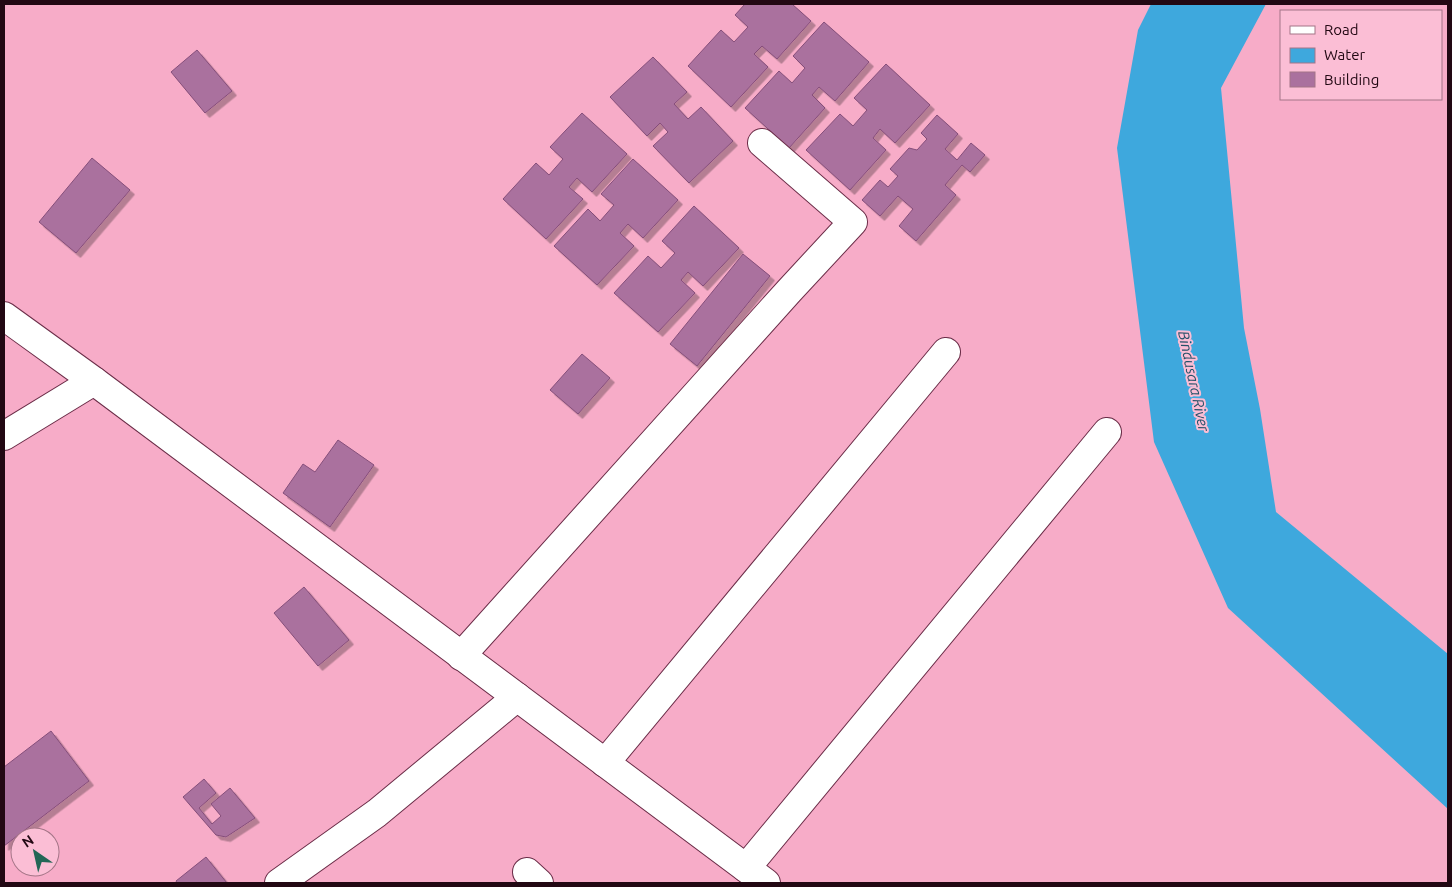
<svg xmlns="http://www.w3.org/2000/svg" width="1452" height="887" font-family="Ubuntu,sans-serif">
<defs>
<filter id="shadow"><feDropShadow dx="4.5" dy="4.5" stdDeviation="0" flood-color="#0004"/></filter>
</defs>
<rect width="100%" height="100%" fill="#f7acc8"/>
<path fill="#3ea8dd" d="M1151 4H1266L1221 88 1244 328 1260 409 1276 512 1448 654V809L1228 608 1154 442 1117 148 1138 30Z"/>
<g fill="#aa719e" stroke="#854e7a" filter="url(#shadow)">
<path d="M745 4H792L811 21 777 59 762 46 754 54 768 67 731 107 688 66 721 30 734 42 748 27 735 15Z"/>
<path d="M824 22 869 62 835 101 819 87 812 95 825 108 789 148 745 108 779 71 792 83 805 68 793 56Z"/>
<path d="M197 50 232 91 205 113 171 72Z"/>
<path d="M653 57 687 92 674 104 688 119 701 107 733 141 689 183 653 146 668 132 660 123 647 136 610 97Z"/>
<path d="M886 64 930 105 895 143 880 129 873 138 886 150 850 190 806 150 840 114 853 126 867 110 854 98Z"/>
<path d="M582 113 627 154 592 192 577 178 569 187 583 199 546 239 503 199 536 163 549 175 563 159 550 147Z"/>
<path d="M937 115 958 134 945 149 957 160 971 143 985 155 970 172 962 165 945 185 956 195 916 241 899 226 913 209 898 196 880 216 862 200 880 180 888 187 898 176 890 169 909 148 917 150 927 139 921 133Z"/>
<path d="M92 158 130 190 76 253 39 222Z"/>
<path d="M633 159 678 200 643 238 628 224 620 233 634 246 597 285 554 246 588 209 600 221 614 205 601 194Z"/>
<path d="M694 206 739 248 703 286 688 272 681 280 695 293 658 332 614 293 648 256 661 268 675 253 662 241Z"/>
<path d="M743 254 770 276 697 366 670 344Z"/>
<path d="M582 354 610 378 578 414 550 390Z"/>
<path d="M338 440 374 465 330 527 283 493 303 464 315 472Z"/>
<path d="M304 587 349 640 318 666 274 613Z"/>
<path d="M51 731 89 781 4 846V767Z"/>
<path d="M204 779 216 793 199 808 212 824 221 816 211 804 230 788 255 818 226 837 216 835 183 797Z"/>
<path d="M206 857 227 883H177L176 881Z"/>
</g>
<g fill="none" stroke-linecap="round" stroke-linejoin="round">
<g stroke="#6b2d48" stroke-width="30">
<g id="minor">
<path d="M4 316 94 381 766 883"/>
<path d="M4 436 94 381"/>
<path d="M461 656 789 291 853 222 762 143"/>
<path d="M605 763 946 352"/>
<path d="M746 868 1107 432"/>
<path d="M527 872 539 883"/>
<path d="M279 883 377 813 517 697"/>
</g>
</g>
<use href="#minor" stroke="#fff" stroke-width="28"/>
</g>
<g text-anchor="middle" dominant-baseline="central" stroke-width="4" stroke-linejoin="round" paint-order="stroke">
<g font-size="15" font-style="italic" fill="#265168" stroke="#fbbed5">
<text transform="translate(1194 381) rotate(78)">Bindusara River</text>
</g>
</g>
<rect width="1452" height="887" fill="none" stroke="#220813" stroke-width="10"/>
<rect x="1280" y="10" width="162" height="90" fill="#fbbed5" stroke="#a47587"/>
<rect x="1290" y="26" width="25" height="8" fill="#ffffff" stroke="#a47587"/>
<text x="1324" y="35" font-size="15" fill="#220813">Road</text>
<rect x="1290" y="48" width="25" height="15" fill="#3ea8dd" stroke="#a47587"/>
<text x="1324" y="60" font-size="15" fill="#220813">Water</text>
<rect x="1290" y="72" width="25" height="15" fill="#aa719e" stroke="#a47587"/>
<text x="1324" y="85" font-size="15" fill="#220813">Building</text>
<g transform="translate(35 852) rotate(326)"><circle r="24" fill="#fbbed5" stroke="#a47587"/>
<path d="M0-4L9 19L0 12L-9 19Z" fill="#236656"/>
<text y="-8" font-size="14" font-weight="bold" text-anchor="middle" fill="#220813">N</text>
</g>
</svg>
